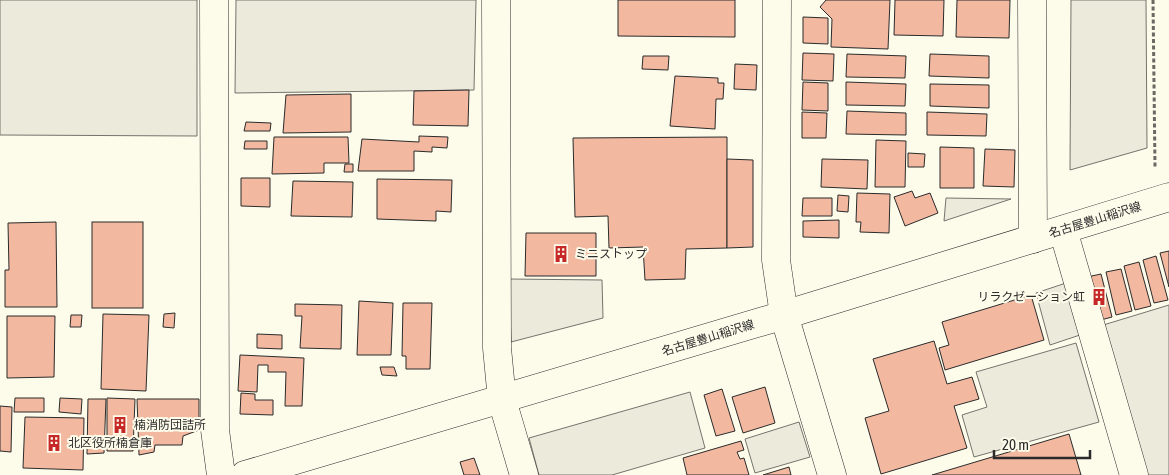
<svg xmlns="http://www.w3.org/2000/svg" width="1169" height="475" font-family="'Asap Condensed','Noto Sans JP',sans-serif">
<rect width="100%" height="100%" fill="#fdfbea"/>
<g fill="#eceadb" stroke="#74746e">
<path d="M0 0H197V136L0 135Z"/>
<path d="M236 0H476L474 90 235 93Z"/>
<path d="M1071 0H1146L1147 148 1070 170Z"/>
<path d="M946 198 1011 199 944 221Z"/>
<path d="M509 279 602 280 603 318 511 342Z"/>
<path d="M1066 283 1080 335 1050 345 1036 293Z"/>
<path d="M1169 305V475H1144L1100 326Z"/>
<path d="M1076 343 1099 422 974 457 962 415 987 407 976 372Z"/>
<path d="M690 392 705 448 612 475H539L529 438Z"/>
<path d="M799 422 810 457 755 473 745 439Z"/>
</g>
<g fill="#f2b8a0" stroke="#2b2b2b">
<path d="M618 0H735V37L618 36Z"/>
<path d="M826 0H890L888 49 831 47 832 19 820 7Z"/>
<path d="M895 0H944L943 36 894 35Z"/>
<path d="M957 0H1010L1009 38 956 37Z"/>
<path d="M803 17 828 18V44L803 43Z"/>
<path d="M803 53 834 54 833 81 802 80Z"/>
<path d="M847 54 906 56 905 78 846 77Z"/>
<path d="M930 54 989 56V78L929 76Z"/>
<path d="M643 56H669L668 70 642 69Z"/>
<path d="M735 64 757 65 756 90 734 89Z"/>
<path d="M675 76 718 78V83H724L723 99H716L715 129 670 126Z"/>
<path d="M803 82 828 83V111L802 110Z"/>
<path d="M846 82 906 84 905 106 846 105Z"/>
<path d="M930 84 989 85V108L930 106Z"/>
<path d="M469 90 468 126 413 125 414 91Z"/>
<path d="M351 94V132L283 133 286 95Z"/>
<path d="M847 111 906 113V135L846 134Z"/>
<path d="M802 112 827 113 826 138H802Z"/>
<path d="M927 112 987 114 986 136 927 135Z"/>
<path d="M246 122 271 123 270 131H244Z"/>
<path d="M419 136 448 137 447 148 432 147V152L414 151V171H358L362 139 419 142Z"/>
<path d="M274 137H348L349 163H324V173L272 174Z"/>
<path d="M727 137V248L686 249 685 279 645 280 643 247 609 248 608 216 575 217 573 138Z"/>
<path d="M876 140 906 141 905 187H875Z"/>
<path d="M245 141H267V149H244Z"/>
<path d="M940 147 974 148V188H940Z"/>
<path d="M985 149 1015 150 1014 187 983 186Z"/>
<path d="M908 153 925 154 924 167H908Z"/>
<path d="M727 159 753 160V247L727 248Z"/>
<path d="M822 159 868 160 867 189 821 187Z"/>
<path d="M345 164H353V172H344Z"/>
<path d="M241 178H270V207L241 206Z"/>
<path d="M377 179 452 180 451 212 436 211V221L377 219Z"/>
<path d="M293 181 353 182 352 217 291 216Z"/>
<path d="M912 191 915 198 930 193 938 213 905 226 894 197Z"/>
<path d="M857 193 890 194 889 233 860 232 861 222H856Z"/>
<path d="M838 195 849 196 848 212 837 211Z"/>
<path d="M803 198H832V216H802Z"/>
<path d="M839 220V238L803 237V221Z"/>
<path d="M56 222 57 307H5V270H9L8 223Z"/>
<rect x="92" y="222" width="51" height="86"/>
<path d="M526 233H596V276H525Z"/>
<path d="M1169 251V287L1160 253Z"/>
<path d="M1156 256 1168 300 1154 303 1143 260Z"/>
<path d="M1139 262 1151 306 1135 310 1124 266Z"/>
<path d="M1121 269 1132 311 1116 315 1106 272Z"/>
<path d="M1101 274 1112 317 1097 321 1087 277Z"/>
<path d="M1031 295 1044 340 945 370 939 348 949 345 942 322Z"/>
<path d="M359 301 393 303 391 355H357Z"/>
<path d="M403 303H432L430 369H406V356H402Z"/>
<path d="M295 304 342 305 341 349 300 348 302 316H295Z"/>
<path d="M175 313 174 328 163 327 164 314Z"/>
<path d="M103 314 149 315 146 391 101 389Z"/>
<path d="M71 315H82L81 327H70Z"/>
<path d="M7 316H55L54 377 7 378Z"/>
<path d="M257 334 282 335V349L257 348Z"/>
<path d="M934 341 947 384 972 377 979 399 954 406 967 448 881 474 865 418 889 411 873 359Z"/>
<path d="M240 355 304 358 302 406H285L286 372H268V365H258L257 392 238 391Z"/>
<path d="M380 367H394L397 376 382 375Z"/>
<path d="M765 387 775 423 743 433 732 397Z"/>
<path d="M722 389 735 431 716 436 704 395Z"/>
<path d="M241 393 255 394V400H273V415L240 414Z"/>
<path d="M15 398H44V412H14Z"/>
<path d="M60 398 82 399 81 414 59 412Z"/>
<path d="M107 398 135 399 133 451H107Z"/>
<path d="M88 399H106L104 453 87 454Z"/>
<path d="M137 399H199V430L183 436 182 445H155L154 452 139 455Z"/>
<path d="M0 406 12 407 11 452 0 451Z"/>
<path d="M25 417 84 418 83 470 23 468Z"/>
<path d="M1069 434 1081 475H932Z"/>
<path d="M741 441 744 450 737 452 740 459 744 458 749 475H687L683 458Z"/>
<path d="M474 458 480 475H464L460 462Z"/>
<path d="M789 467 791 475H763Z"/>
</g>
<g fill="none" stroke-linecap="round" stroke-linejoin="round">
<g stroke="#2b2b2b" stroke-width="29">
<g id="minor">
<path d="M214 0 215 430 221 475"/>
<path d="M496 0 497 348 502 400 524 475"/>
<path d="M777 0 776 260 784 315 832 475"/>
<path d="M1032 0 1033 239"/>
<path d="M1063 230 1134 475"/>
</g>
</g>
<g stroke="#2b2b2b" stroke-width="29">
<path id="major" d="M245 475 784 315 1169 197"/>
</g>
<path stroke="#6a6964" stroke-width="3" stroke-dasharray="4 2.5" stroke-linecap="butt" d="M1153 0 1155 167"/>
<use href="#minor" stroke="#fdfbea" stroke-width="28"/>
<use href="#major" stroke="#fdfbea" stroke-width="28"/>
</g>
<defs>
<g id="building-bare" transform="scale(1.35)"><path d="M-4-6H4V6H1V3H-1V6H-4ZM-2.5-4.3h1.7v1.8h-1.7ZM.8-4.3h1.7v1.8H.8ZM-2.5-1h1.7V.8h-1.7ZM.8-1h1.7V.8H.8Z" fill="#c62828" stroke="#fdfbea" stroke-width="2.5" paint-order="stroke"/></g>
</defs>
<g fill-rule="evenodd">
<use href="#building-bare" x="561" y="254"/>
<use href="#building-bare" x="1099" y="297"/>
<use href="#building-bare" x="120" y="425"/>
<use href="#building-bare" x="54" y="443"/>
</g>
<g text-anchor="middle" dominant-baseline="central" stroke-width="4" stroke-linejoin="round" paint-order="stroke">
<g font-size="12" fill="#2b2b2b" stroke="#fdfbea">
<text transform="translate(1095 220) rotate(-17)">名古屋豊山稲沢線</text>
<text transform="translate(708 338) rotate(-17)">名古屋豊山稲沢線</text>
</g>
<g font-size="12" fill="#2b2b2b" stroke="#fdfbea" text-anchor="start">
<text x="575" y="254">ミニストップ</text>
<text x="1085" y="297" text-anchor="end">リラクゼーション虹</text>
<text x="134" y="425">楠消防団詰所</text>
<text x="68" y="443">北区役所楠倉庫</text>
</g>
</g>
<path d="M994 450v8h96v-8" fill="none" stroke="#2b2b2b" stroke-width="2.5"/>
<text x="1002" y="450" font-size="15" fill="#2b2b2b" stroke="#fdfbea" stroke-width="4" paint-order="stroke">20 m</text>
</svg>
